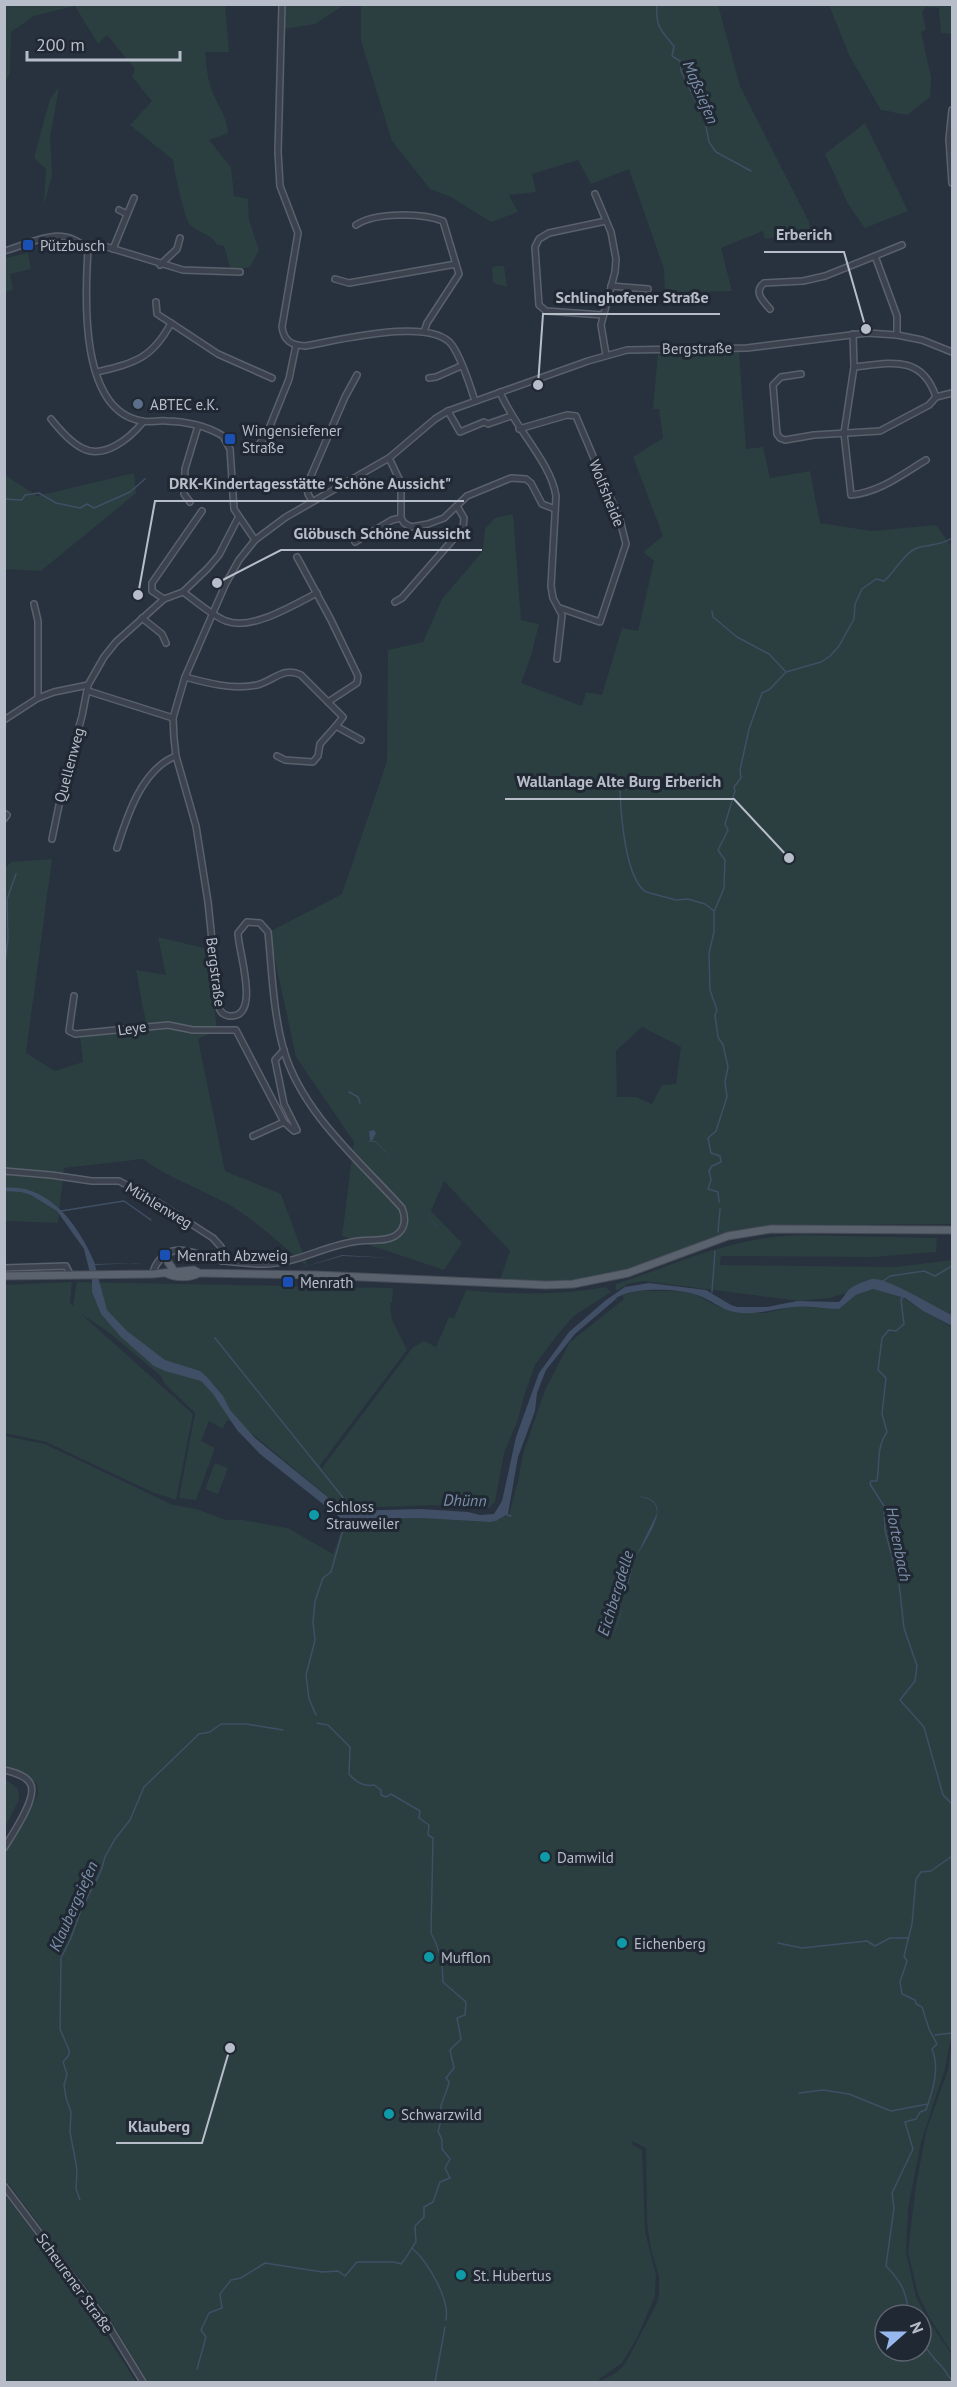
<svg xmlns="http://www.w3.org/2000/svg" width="957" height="2387" font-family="'PT Sans',sans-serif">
<rect width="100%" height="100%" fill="#28313e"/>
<g fill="#2b3e40" fill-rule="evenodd">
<path d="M5 5H225L229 52H205C206 63 207 74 210 85 216 105 226 111 228 133L209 140 231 167 234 196 248 199 249 220 259 250 250 267 231 271 224 246 217 245C212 234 198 233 190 225 185 220 173 167 173 160L130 125 152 101 132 77 135 69 107 35 98 44 75 6 34 16 11 32 10 73 5 83Z"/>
<path d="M285 5V4L344 5 315 24 284 29Z"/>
<path d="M361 5H718L740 86 809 222 810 231 765 239 763 231 721 248 732 291 667 293 665 291 664 269 629 169 591 184 578 160 532 174 536 192 509 195 518 212 491 222 451 197 430 189 392 141 361 41Z"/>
<path d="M829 5H952V34L941 33 939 8 926 7 922 12 926 30 921 32 931 77 930 97 907 115 881 110 850 57Z"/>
<path d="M59 87 50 137 52 175 44 205 46 169 34 158 50 99Z"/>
<path d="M865 123 908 211 865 228 848 204 825 154Z"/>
<path d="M28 253 31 269 10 274 13 290 5 292V258Z"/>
<path d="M496 266H504L507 287 493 283 492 268Z"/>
<path d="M739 351 746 449 763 447 770 478 810 471 820 523 872 531 936 525 952 547V1224L768 1226 710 1238 630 1269 598 1277 551 1282 500 1280 510 1251 444 1181 431 1211 462 1243 444 1270 342 1236 354 1142 296 1057 269 932 342 894 387 761 388 650 423 642 442 599 483 551 485 529 495 518 513 514 521 620 539 624 531 656 521 683 582 706 586 692 602 695 622 628 638 631 654 561 643 552 663 536 633 457 663 438 659 409H653L658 352ZM642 1027 681 1047 676 1084 662 1085 652 1104 636 1097H617L616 1051Z"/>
<path d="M134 473 136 493 41 571 5 569V475L37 496Z"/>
<path d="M52 859 26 1053 55 1071 83 1062 80 1036 147 1029 136 970 166 975 158 937 208 949 217 1031 198 1039 225 1171 281 1194 308 1267C281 1245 255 1219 224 1202 197 1187 168 1178 143 1159L64 1168 58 1223 5 1221 4 869 11 862Z"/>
<path d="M801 1235 937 1238 936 1252 873 1257 721 1256 720 1265 895 1267 952 1260V1315L883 1282 830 1298 800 1301 643 1281 628 1284 617 1291 616 1289V1284C680 1263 731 1237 801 1235Z"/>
<path d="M72 1282 70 1302 73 1306 77 1282 393 1288 392 1302 390 1303 392 1320 407 1350 320 1465 322 1468 413 1347 424 1341 436 1347 449 1317 454 1318 466 1290C513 1295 559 1295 606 1287L611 1292 574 1316 558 1334 535 1365 523 1399 518 1420 504 1453 495 1502 489 1508 435 1505 354 1508V1511H345L244 1427 227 1420 223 1429 209 1421 201 1441 215 1448 196 1500 179 1498 195 1413 165 1384 160 1375 107 1331 81 1314 193 1414 176 1500 152 1492 46 1442 5 1433 4 1285Z"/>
<path d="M873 1289 902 1297 923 1311 952 1327V2040L950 2042 945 2069 921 2142 908 2209 906 2252 916 2297 927 2318 952 2355V2382H148L108 2316 5 2179V1852L38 1794 37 1784 25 1774 5 1765V1436L45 1444 173 1505 196 1509 226 1520H243L288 1528 333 1554 345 1520 420 1518 490 1522 496 1521 509 1514 518 1481 523 1454 545 1390 570 1342 624 1299 622 1295 638 1291H675L695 1294 717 1306 736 1312 766 1313 795 1306 835 1309 843 1306 856 1295ZM632 2141 646 2148 647 2222 651 2250 659 2277V2295L656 2305 625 2364 616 2373 600 2381 599 2379 622 2363 637 2338 655 2296 656 2275 645 2231 642 2150 633 2145ZM885 2315H921V2351H885Z"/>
<path d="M215 1463 228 1468 218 1494 205 1489Z"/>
<path d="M5 1779 18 1789 19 1800 5 1827Z"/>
<path d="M952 2042V2353L929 2317 918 2294 908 2252 915 2192 926 2131 948 2070Z"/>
<path d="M5 2195 80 2294 136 2382H5Z"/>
</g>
<path fill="#404f65" d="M356 1110 354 1125 365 1141H370L369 1131 374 1130 376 1133 372 1141H376L395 1162 422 1177 425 1209 437 1227V1228L409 1255 393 1258 342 1256 297 1269H231L136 1263 95 1265 107 1310 127 1331 165 1360 200 1371 206 1376 223 1396 230 1410 255 1438 345 1511 421 1509 468 1512 480 1515 494 1514 502 1501 516 1437 539 1373 569 1332 606 1300 625 1287 649 1283 706 1290 731 1305 737 1307H767L797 1301 839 1302C844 1298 846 1291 851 1288 855 1285 867 1280 872 1279 888 1277 936 1308 952 1315V1326L923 1311 905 1298 873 1289 856 1295 839 1309C824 1309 808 1305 793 1307 773 1309 755 1316 734 1312 720 1309 710 1299 697 1295 677 1288 633 1287 616 1298L618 1302 630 1487C634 1502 652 1492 657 1507 661 1523 637 1552 631 1566 627 1577 627 1591 624 1603 620 1619 613 1635 608 1651L624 1603 631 1567 657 1513C657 1492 634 1503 630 1487L618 1302 616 1299 575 1334 546 1370 537 1393 535 1411 518 1457 508 1514 496 1521 490 1522 420 1518 343 1520 260 1454 237 1430 213 1394 201 1381 165 1371 154 1366 121 1337 101 1314 92 1292V1281L84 1249 57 1211 31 1195 21 1192 5 1191 4 1188C49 1183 80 1227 95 1264L137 1263 232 1269H297L342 1255 393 1258 409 1255 437 1228 425 1209 422 1177 395 1162 376 1142 365 1141 354 1125Z"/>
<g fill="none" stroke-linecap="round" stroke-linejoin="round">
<g stroke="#404f65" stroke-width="1.5">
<path d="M657 4C655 26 661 31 674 46L672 56 680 61 681 71 705 121 709 142 716 152 751 171"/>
<path d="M4 499 22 500 25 495 39 493 56 503 80 508 87 504 94 508 130 492 145 479"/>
<path d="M712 611 713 617 737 637 769 654 786 672"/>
<path d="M620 791C621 815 625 878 646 892L676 900 688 899 705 904 714 911"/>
<path d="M4 972 8 938 7 899 16 874"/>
<path d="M349 1092 358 1097 360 1103"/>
<path d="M719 1202 718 1192 708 1189 711 1180 709 1171 712 1166 721 1162 720 1156 711 1153 708 1138 716 1131 727 1097 725 1082 728 1067 723 1045 718 1037 715 1015 717 1010 710 990 709 953 714 932V912L724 888 725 860 718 850 728 830 725 824 735 791 734 787 741 778 740 770 749 729 762 693 770 689 786 672 821 662 830 656 839 646 854 619 855 604 862 589 876 579 884 581C894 573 904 553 917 548 928 544 941 546 952 538"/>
<path d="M61 1211 124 1201 151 1220"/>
<path d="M718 1232 720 1209"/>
<path d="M882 1282 890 1276 924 1271 935 1276 952 1266"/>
<path d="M712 1292 715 1251"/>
<path d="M903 1297 901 1300 904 1324 896 1331 889 1330 882 1338 878 1370 886 1378 882 1414 887 1432C876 1448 880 1463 877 1481H871L870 1484 884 1506 885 1530 899 1583 904 1628 917 1666 915 1681 900 1700 924 1727 943 1795 952 1804"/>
<path d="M215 1338 353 1510"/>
<path d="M507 1515 511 1516"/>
<path d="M627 1587 632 1565"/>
<path d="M316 1715 309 1699 306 1675 315 1640 313 1622 315 1601 323 1578 331 1572 346 1519"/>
<path d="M778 1943 802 1948 867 1941 875 1946 890 1938H908"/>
<path d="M935 2035 952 2033"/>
<path d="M799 2093 823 2090 849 2094 891 2111 928 2104"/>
<path d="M80 2200 76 2189 77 2169 70 2132 71 2112 66 2098 64 2085 67 2074 63 2062 69 2055V2050L60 2029 61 1958 71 1938 81 1910 101 1871 105 1857 115 1839 130 1820 144 1787 199 1734 210 1732 221 1724H246L283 1730"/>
<path d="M412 2248C428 2262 450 2299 446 2320"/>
<path d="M908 2315C908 2294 901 2281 886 2266L894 2208 892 2193 913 2149 905 2122 916 2119 920 2112 926 2110C933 2090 940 2068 932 2049L937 2044 929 2029 922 2007 916 2004 915 2000 902 1994 900 1982 907 1961 904 1956 912 1924 916 1879 921 1872 931 1871 952 1856"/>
<path d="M921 2338C926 2350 934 2358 943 2368 947 2372 947 2376 952 2380"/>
<path d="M197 2369 206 2337 201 2330 209 2313 222 2308 220 2294 231 2280 241 2278 265 2263 322 2272 338 2271 345 2276 357 2262H394L401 2264C408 2257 410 2249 416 2242L415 2226 424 2217V2207L433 2202 440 2182 450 2178 445 2168 450 2159 442 2149V2140L438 2131C442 2122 440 2116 441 2106 442 2101 448 2089 449 2082L446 2078 454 2068 450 2050 461 2039 457 2018 465 2015 466 2002 443 1982C443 1964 440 1949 431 1933L433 1838 428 1835 429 1825 419 1818 420 1811 391 1794 386 1797 381 1795V1790L374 1785C364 1787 355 1781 349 1774L350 1747 328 1725 317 1723"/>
<path d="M435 2382 445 2327"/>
</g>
<g stroke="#59616c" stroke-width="8">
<g id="minor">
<path d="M282 4 278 152 280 186 298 233 282 327C284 341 291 345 305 346 336 341 431 316 452 345 461 358 470 385 475 401"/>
<path d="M952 110 949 139 952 183"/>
<path d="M595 194 611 232 616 259 615 272 601 325 606 355"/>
<path d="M119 210 127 214"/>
<path d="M356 225C375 212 422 213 443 221L459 274 427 323 424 332"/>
<path d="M113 249 134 198"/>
<path d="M88 250 104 246 183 270 240 272"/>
<path d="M4 251C34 243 62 223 88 250 85 296 79 411 142 421 150 423 158 420 166 421 185 421 207 426 223 436L230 449 234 509 255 540"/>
<path d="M160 265 177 249 180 238"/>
<path d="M335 279 349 283 456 264"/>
<path d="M611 286 648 289"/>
<path d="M156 302 157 314 171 323"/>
<path d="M770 309C763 301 753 292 764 283L803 281 825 276 875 256"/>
<path d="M603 315 546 311 539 305 535 247 539 239 549 233 606 221"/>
<path d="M853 334 854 367 844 433 851 495C880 492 901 475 926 460"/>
<path d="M897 335V316L875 256 902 245"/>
<path d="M854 367C890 363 922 354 936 397"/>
<path d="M97 372C134 363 152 359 171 323L218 354 272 378"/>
<path d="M801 374 781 377 773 385 777 434 780 438 785 440 814 435 880 431 929 405 936 397 952 393"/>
<path d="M429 378 436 377 461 366"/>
<path d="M500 392C514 427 551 462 556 496L551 586 553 598 562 615 557 659"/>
<path d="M448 411 460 432 484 422 488 424 511 416"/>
<path d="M51 419C59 429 70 442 82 448 104 460 130 438 143 422"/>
<path d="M519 429 567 415 576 416 620 520 626 544 600 622 560 608"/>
<path d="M260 443 266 436 289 379 296 345"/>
<path d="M389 458 401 483V518L404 523 411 527 428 524 444 518 467 496 511 478 526 479 531 483 542 504 555 509"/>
<path d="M312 501 308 494 307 485 345 397 357 375"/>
<path d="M190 502 184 494 185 469 198 426"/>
<path d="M355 542 392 520 401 518"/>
<path d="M297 557 331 620 358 676 357 683 328 702"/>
<path d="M183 592C196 601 211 615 226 621 252 631 293 605 317 593"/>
<path d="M164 599 152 591V583L202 511"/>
<path d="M395 602 402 598 463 528 464 518 457 506"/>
<path d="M34 604 38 621V698"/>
<path d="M142 618 162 634 166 643"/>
<path d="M185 677C207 683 233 690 257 685 273 681 284 666 301 675L343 717 336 726 361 740"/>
<path d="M88 691 173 718"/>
<path d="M4 720 38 698 54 692 88 685 104 657 116 642 164 599 183 592 208 568 219 555 238 518"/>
<path d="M277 756 285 760 313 762 318 756 320 744 336 726"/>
<path d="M4 813 7 815 4 819"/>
<path d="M52 839 64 781 82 716 88 685"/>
<path d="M117 848C127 816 142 769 176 756"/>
<path d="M74 996 69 1031 75 1034 168 1025 193 1030H236L284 1122 294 1131 297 1130 284 1104 275 1060 284 1050"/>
<path d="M253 1136 284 1122"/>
<path d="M4 1171 51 1175 92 1181H119L148 1196 213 1238 221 1247 222 1261"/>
<path d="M4 1268 66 1266 70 1274"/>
<path d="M153 1274C154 1264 164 1253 173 1251 187 1248 201 1256 214 1259 229 1263 245 1263 260 1264 297 1265 323 1245 359 1241 370 1239 385 1242 395 1236 406 1229 406 1218 402 1208 359 1160 303 1114 284 1051 273 1013 272 971 268 932L260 923 247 922 238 933C238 951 262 1019 229 1016 224 1015 221 1013 219 1008L208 902 196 826 176 756 174 738 173 718 185 677 226 583 239 560 255 540 286 517 389 458 435 419 448 411 588 361 627 350 747 348 867 333 897 335 922 340 952 352"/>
<path d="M4 1770C13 1772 25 1775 30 1783 39 1796 12 1835 4 1848"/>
<path d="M4 2186 105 2320 143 2382"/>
</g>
</g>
<g stroke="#454c57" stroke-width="9">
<g id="major">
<path d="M167 1253 168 1262 174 1271"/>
<path d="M166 1273C174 1278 191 1278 199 1273"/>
<path d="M4 1276 153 1274 194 1270 199 1273 316 1275 546 1285 573 1284 628 1273 728 1236 771 1229 952 1230"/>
</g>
</g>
<use href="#minor" stroke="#3c434e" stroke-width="5"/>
<use href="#major" stroke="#5a626e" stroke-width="7"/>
</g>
<g fill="#1a4fb4" stroke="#202833" stroke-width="2">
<rect x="22" y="239" width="12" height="12" rx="3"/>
<rect x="224" y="433" width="12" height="12" rx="3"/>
<rect x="159" y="1249" width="12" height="12" rx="3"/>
<rect x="282" y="1276" width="12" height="12" rx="3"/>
</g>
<circle fill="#5c6f8a" stroke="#202833" stroke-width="2" cx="138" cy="404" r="6"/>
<g fill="#0f9aa8" stroke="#202833" stroke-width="2">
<circle cx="314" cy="1515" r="6"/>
<circle cx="545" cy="1857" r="6"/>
<circle cx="622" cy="1943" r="6"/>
<circle cx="429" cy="1957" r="6"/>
<circle cx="389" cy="2114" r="6"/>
<circle cx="461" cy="2275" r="6"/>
</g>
<g text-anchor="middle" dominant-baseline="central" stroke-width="6" stroke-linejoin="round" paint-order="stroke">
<g font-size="15" fill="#b8bec9" stroke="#202833" text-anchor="start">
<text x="40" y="245">Pützbusch</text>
<text x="150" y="404">ABTEC e.K.</text>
<text x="242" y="430">Wingensiefener<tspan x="242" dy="17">Straße</tspan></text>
<text x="177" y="1255">Menrath Abzweig</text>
<text x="300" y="1282">Menrath</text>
<text x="326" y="1506">Schloss<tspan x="326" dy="17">Strauweiler</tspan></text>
<text x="557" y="1857">Damwild</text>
<text x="634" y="1943">Eichenberg</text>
<text x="441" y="1957">Mufflon</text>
<text x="401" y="2114">Schwarzwild</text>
<text x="473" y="2275">St. Hubertus</text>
</g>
<g font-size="15" fill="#b8bec9" stroke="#202833">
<text transform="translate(697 348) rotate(-1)">Bergstraße</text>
<text transform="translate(607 493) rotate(68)">Wolfsheide</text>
<text transform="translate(69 765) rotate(-75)">Quellenweg</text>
<text transform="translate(216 972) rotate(83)">Bergstraße</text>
<text transform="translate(132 1028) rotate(-8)">Leye</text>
<text transform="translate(159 1205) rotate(31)">Mühlenweg</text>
<text transform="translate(75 2283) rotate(54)">Scheurener Straße</text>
</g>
<g font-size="16" font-style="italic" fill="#7c8fa9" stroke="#202833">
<text transform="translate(701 92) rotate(67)">Maßsiefen</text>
<text transform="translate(465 1500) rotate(1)">Dhünn</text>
<text transform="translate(899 1544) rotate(79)">Hortenbach</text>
<text transform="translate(615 1593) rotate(-73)">Eichbergdelle</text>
<text transform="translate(73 1906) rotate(-66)">Klaubergsiefen</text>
</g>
</g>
<path fill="none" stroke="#b8bec9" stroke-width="2" d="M866 329L844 252H764M538 385L543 314H720M138 595L155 501H464M217 583L281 550H482M789 858L734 799H505M230 2048L202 2143H116"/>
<g fill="#b8bec9" stroke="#202833" stroke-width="2">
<circle cx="866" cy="329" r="6"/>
<circle cx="538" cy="385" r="6"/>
<circle cx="138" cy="595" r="6"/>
<circle cx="217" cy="583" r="6"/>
<circle cx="789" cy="858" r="6"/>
<circle cx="230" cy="2048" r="6"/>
</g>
<g font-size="16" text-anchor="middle" font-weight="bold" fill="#b8bec9" stroke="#202833" stroke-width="6" stroke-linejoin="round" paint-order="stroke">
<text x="804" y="240">Erberich</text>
<text x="632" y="303">Schlinghofener Straße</text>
<text x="310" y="489">DRK-Kindertagesstätte "Schöne Aussicht"</text>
<text x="382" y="539">Glöbusch Schöne Aussicht</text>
<text x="619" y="787">Wallanlage Alte Burg Erberich</text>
<text x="159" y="2132">Klauberg</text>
</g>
<rect width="957" height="2387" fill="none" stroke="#b8bec9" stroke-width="12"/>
<g transform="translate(903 2333) rotate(69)"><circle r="28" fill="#202833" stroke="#5d646f" stroke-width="1.5"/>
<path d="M0-4.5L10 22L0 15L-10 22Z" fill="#97b8ee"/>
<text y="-9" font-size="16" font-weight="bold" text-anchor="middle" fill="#b8bec9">N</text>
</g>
<path d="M27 51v9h153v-9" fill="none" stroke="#b8bec9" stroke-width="3"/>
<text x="36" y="51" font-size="18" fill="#b8bec9" stroke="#202833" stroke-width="4.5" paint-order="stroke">200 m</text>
</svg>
